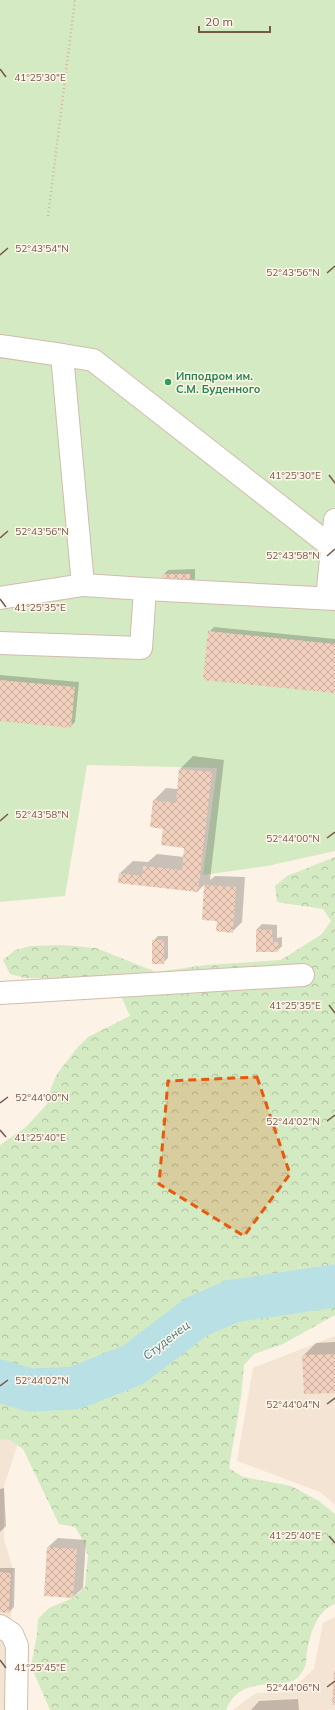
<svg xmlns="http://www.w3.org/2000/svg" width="335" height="1710" font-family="Mulish,sans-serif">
<defs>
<pattern id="forest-crowns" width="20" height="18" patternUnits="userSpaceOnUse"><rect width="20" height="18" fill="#d4eac3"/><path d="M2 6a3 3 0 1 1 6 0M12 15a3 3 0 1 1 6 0" fill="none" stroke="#b1c0a0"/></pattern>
<pattern id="building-cross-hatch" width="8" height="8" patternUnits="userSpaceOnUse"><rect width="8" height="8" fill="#f1d0bd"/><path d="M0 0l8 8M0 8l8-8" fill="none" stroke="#c8ac9c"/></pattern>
</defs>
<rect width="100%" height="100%" fill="#fcf2e5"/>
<g fill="#f4e4d3">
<path d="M335 1336V1505L320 1492 237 1461 253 1368Z"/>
<path d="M0 1436 20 1437 4 1486V1540L13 1569 11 1621H0Z"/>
<path d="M335 1617V1710H233L256 1693 289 1692 314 1669 323 1623Z"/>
<path d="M0 1637 6 1645 8 1710H0Z"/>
</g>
<path fill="url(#forest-crowns)" d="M335 857V1315L283 1344 254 1354 244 1365 241 1397 229 1468 243 1477 291 1486 319 1501 335 1514V1604C319 1609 311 1631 308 1646 305 1658 309 1664 300 1675 286 1694 242 1670 226 1710H50L31 1666 37 1635 38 1619 49 1608 73 1598 85 1587 88 1555 83 1540 75 1527 59 1524 23 1449 10 1440 0 1439V1145L26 1127 48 1103 51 1088 57 1074 77 1048 88 1037 130 1016 122 998 56 978H25L10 974 3 960 15 950 31 946 63 945 96 948 156 972 206 965 281 960 322 934 331 921 323 909 277 902 275 886 287 876Z"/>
<path fill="#d4eac3" d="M0 0H335V851L267 866 203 875 217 768 87 765 65 896 0 902Z"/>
<g fill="#0003">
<path d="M195 569V579L190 584 163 575 168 570Z"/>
<path d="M214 627 335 639V692L209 632Z"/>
<path d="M0 675 79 682 75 722 70 727 0 720Z"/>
<path d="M193 756 224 760 210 880 215 876 245 877 242 922 232 932 218 920 203 919 205 884 198 891 120 873 133 861 148 862 157 854 184 857 186 847 164 828 154 800 166 788 178 789 180 769Z"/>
<path d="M262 924 277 925V938L282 937V946L277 951 257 929Z"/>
<path d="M158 936H168V958L163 963 153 941Z"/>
<path d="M335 1342V1392L303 1356 316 1343Z"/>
<path d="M4 1488 6 1526 0 1532V1489Z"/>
<path d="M58 1538 86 1540 83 1588 73 1597 45 1595 48 1547Z"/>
<path d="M0 1568H15L14 1607 9 1612 0 1611Z"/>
<path d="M298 1699 299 1710H251L259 1701Z"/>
</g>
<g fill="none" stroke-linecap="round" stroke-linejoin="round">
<path stroke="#b9e1e5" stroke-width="43" d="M0 1381 30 1390 75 1388 133 1365 196 1317 233 1301 335 1286"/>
</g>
<g fill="url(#building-cross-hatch)">
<path d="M162 574H190V585L162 584Z"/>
<path d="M208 631 335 644V693L203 680Z"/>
<path d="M0 680 75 687 71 728 0 721Z"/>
<path d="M179 769 212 772 198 892 118 883 119 873 142 876 143 866 182 870 184 848 161 845 163 829 150 827 153 800 176 803Z"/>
<path d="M204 885 236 887 233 933 216 931 217 921 202 920Z"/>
<path d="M256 929 272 930 273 942H278V952H256Z"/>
<rect x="152" y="940" width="12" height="24"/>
<path d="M335 1354V1393L304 1394 302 1355Z"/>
<path d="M47 1547 77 1549 73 1598 44 1596Z"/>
<path d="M0 1572 11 1573 9 1613 0 1612Z"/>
<path d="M334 1671H335V1705H332Z"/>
</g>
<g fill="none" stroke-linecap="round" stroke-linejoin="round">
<g stroke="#d0bcae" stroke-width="24">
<g id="minor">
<path d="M0 346 62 355 83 585 145 589 141 648 0 643"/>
<path d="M62 355 93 360 332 547"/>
<path d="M145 589 335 599"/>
<path d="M0 598 83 585"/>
<path d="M327 598 335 520"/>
<path d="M0 993 303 975"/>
<path d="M0 1626 12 1634 17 1646 16 1710"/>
</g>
</g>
<path stroke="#d6b3a0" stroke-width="2.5" stroke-dasharray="1 3" stroke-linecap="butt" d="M48 216 75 0"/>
<use href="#minor" stroke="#fff" stroke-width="22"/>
</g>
<path fill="#e8590c" fill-opacity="0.2" stroke="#e8590c" stroke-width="3" stroke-dasharray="8 5" stroke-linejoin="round" d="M257 1077 290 1174 244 1236 159 1184 168 1081Z"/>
<path fill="none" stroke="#75584a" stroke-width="1.5" d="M0 69 6 77M0 255 8 248M327 273 335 266M329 475 335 483M0 538 8 531M327 556 335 549M0 599 6 607M0 821 8 814M327 838 335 832M329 1005 335 1013M0 1103 8 1097M327 1121 335 1115M0 1130 6 1137M0 1386 8 1380M327 1404 335 1398M329 1536 335 1543M0 1660 6 1668M327 1687 335 1681"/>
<circle fill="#2e9e5b" stroke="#fff6eb" stroke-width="1.5" cx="168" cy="382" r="4"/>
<g text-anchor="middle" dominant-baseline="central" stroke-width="3" stroke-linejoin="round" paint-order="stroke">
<g font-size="11" font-weight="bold" fill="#27864d" stroke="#fff6eb" text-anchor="start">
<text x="176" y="376">Ипподром им.<tspan x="176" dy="13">С.М. Буденного</tspan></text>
</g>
<g font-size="12" font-style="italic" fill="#417981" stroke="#fff6eb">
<text transform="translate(166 1340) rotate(-38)">Студенец</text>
</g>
</g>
<g font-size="10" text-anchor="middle" fill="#75584a" stroke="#fff6eb" stroke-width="3" stroke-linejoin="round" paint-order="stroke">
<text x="40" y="81">41°25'30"E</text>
<text x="42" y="252">52°43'54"N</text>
<text x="293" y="276">52°43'56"N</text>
<text x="295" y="479">41°25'30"E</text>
<text x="42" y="535">52°43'56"N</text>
<text x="293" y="559">52°43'58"N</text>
<text x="40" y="611">41°25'35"E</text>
<text x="42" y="818">52°43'58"N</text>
<text x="293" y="842">52°44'00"N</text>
<text x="295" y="1009">41°25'35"E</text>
<text x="42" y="1101">52°44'00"N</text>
<text x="293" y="1125">52°44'02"N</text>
<text x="40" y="1141">41°25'40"E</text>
<text x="42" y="1384">52°44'02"N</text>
<text x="293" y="1408">52°44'04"N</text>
<text x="295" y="1539">41°25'40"E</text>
<text x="40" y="1671">41°25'45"E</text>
<text x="293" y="1691">52°44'06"N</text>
</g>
<path d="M199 26v6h71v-6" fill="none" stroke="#75584a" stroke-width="2"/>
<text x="205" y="26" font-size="12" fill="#75584a" stroke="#fff6eb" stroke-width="3" paint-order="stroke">20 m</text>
</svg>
